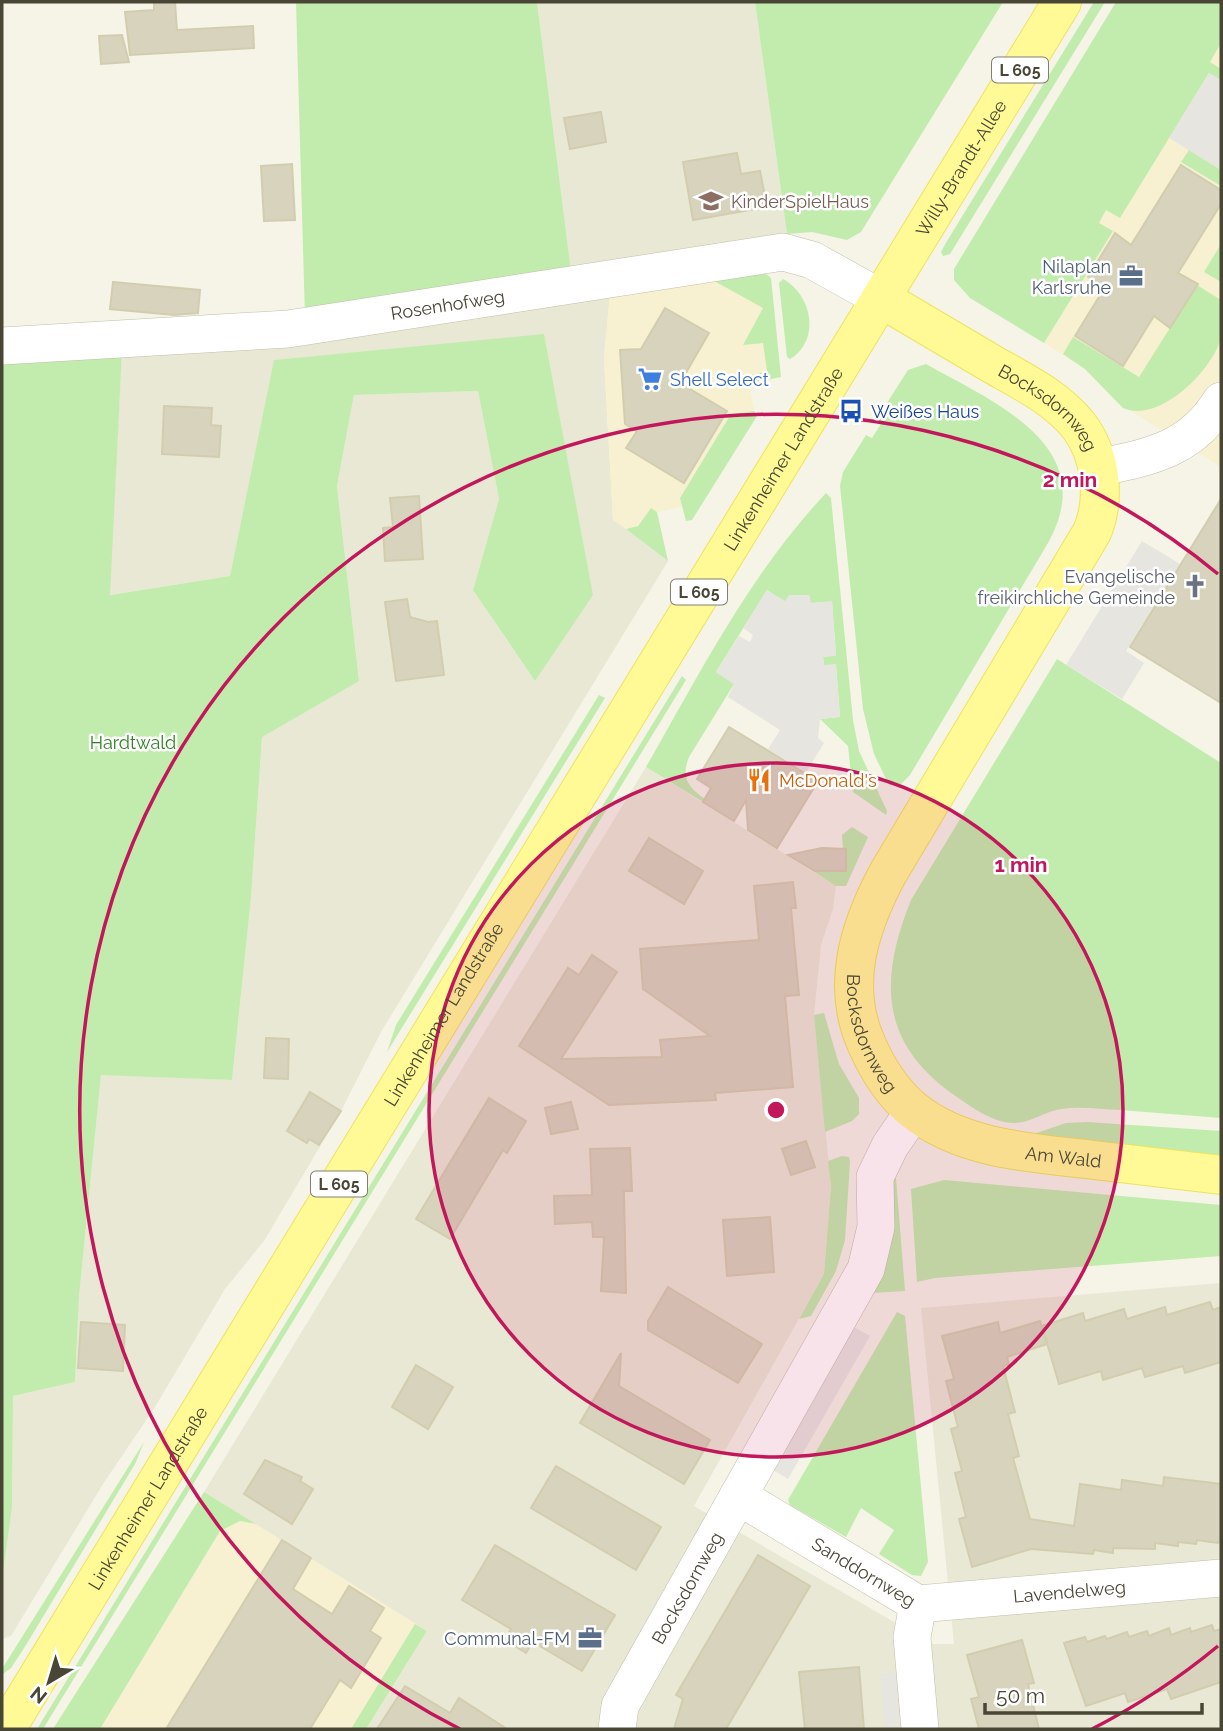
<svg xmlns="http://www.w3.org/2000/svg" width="1223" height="1731" font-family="Raleway,sans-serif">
<rect width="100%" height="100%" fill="#f5f4e7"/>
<g fill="#e9e8d5">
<path d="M537 2H755L787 234 571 271Z"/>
<path d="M610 293 604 359 613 519 668 561 381 1032 341 1111 264 1241 225 1289 155 1407 103 1484 11 1636 2 1639V1580L12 1508 13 1396 75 1382 79 1297 101 1074 232 1080 251 898 262 736 359 680 337 486 354 395 478 391 499 499 473 590 535 681 544 335 275 360 230 576 109 595 122 352Z"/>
<path d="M646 767 836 886 833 909 821 945 814 1015 831 1186 824 1274 694 1506 932 1644H954L921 1308 1221 1283V1729H366L427 1631 204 1492Z"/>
</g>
<g fill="#f8f1d1">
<path d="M1221 23V467L1118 403 1085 369 1030 334Z"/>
<path d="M705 276 763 308 744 344 763 342 768 372 748 376 754 411 731 414 680 498 682 507 657 512 651 508 637 526 626 529 613 520 604 359 610 293Z"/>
<path d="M204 1492 427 1631 366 1729H53Z"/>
</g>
<g fill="#c1ecad">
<path d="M296 2H537L571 271 305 318Z"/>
<path d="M755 2H1003L861 232 847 240 812 232 787 234Z"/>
<path d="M1094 2H1105L950 254 943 256 941 252 947 241Z"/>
<path d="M1116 2H1221V43L1210 62 1221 69V80L1209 73 1120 218 1106 210 1099 223 1113 231 1044 343 970 298 954 280V269Z"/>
<path d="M1189 150 1221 170V186L1181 162Z"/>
<path d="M1221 244V282L1204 272Z"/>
<path d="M758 267 771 278 781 377 750 383 748 376 767 371 763 343 743 345 763 308 705 276Z"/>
<path d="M783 279C812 295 821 340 790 359L787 357 779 283Z"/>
<path d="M1197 285 1221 300C1221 311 1223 328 1221 338 1212 371 1159 424 1123 408L1085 369 1063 354 1073 337 1139 377Z"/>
<path d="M544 334 593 595 535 681 473 590 499 499 478 391 354 395 337 486 359 681 262 737 251 898 232 1080 101 1075 79 1297 75 1382 13 1396 12 1508 2 1580V360L122 352 110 595 230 576 274 360Z"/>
<path d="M926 364C995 403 1102 446 1048 543L910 775 899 786 889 785 874 754 863 709 840 486 843 472 866 435 872 438 881 424 876 420 908 370Z"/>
<path d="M754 411 757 416 692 520 686 521 680 498 731 414Z"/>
<path d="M826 493 831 498 853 720 859 751 887 811 886 815 853 792 848 746 820 719 840 717 836 665 824 666 823 657 836 655 832 602 810 603 809 595 785 602 767 590 716 672 734 684 689 757C681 778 688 787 705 799L703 802 646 767C701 671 750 574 826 493Z"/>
<path d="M651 508 657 512 668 561 626 529 638 526Z"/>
<path d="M1057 659 1221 763V1118C1187 1115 1154 1113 1120 1110 1101 1109 1080 1106 1061 1109 1045 1111 1031 1123 1015 1123 994 1123 974 1109 957 1097 879 1044 879 980 911 900Z"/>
<path d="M682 676 686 680 43 1729H37Z"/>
<path d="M599 695 605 698 387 1052 396 1025Z"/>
<path d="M852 827 868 837 846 886H836L802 864 823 871H846V850L843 849 842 835Z"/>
<path d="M824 1013 839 1064 859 1098V1114L852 1121 825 1132 814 1015Z"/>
<path d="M1087 1122 1221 1131V1159L1031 1135 1066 1123Z"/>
<path d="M842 1156 849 1157 850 1162 845 1240 836 1271 811 1316 799 1319 824 1274 831 1186 828 1161Z"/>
<path d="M896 1178 905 1291 872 1293 891 1179Z"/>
<path d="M944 1180 1221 1205V1256L935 1278 917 1282 911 1189Z"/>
<path d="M897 1312 905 1316 928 1562 921 1576 912 1575 879 1554 894 1530 861 1508 846 1537 790 1505 788 1500Z"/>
<path d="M144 1442 135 1464 26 1645 11 1668 3 1674 2 1669Z"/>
<path d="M204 1492 256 1524 240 1521 220 1531 100 1729H53Z"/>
<path d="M415 1624 427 1631 366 1729H351Z"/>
</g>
<g fill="#e6e5e0">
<path d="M1209 73 1221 80V170L1169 138Z"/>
<path d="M1142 541 1180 564 1126 651 1144 663 1122 699 1066 665Z"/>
<path d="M767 590 785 601 789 595H809L811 603 832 601 836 656 823 657 824 665 836 664 840 717 820 719 818 738 824 743 806 772 768 749 780 730 728 697 734 684 716 672 739 636 750 642 753 635 743 628Z"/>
<path d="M850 1325 870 1336 788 1479 768 1467Z"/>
<path d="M901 1672 906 1729H886L880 1674Z"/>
</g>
<g fill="#d7d3bc" stroke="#d3cdaf" stroke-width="2">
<path d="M154 2H175L177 30 253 26 254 48 130 55 125 12 154 10Z"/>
<path d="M122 35 129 62 101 64 99 36Z"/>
<path d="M601 112 606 142 570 149 564 118Z"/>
<path d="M737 153 741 174 760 171 767 207 693 220 683 162Z"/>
<path d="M292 164 295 220 264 221 261 166Z"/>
<path d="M1181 165 1221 190V204L1178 273 1198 284 1170 328 1154 316 1123 366 1075 336 1105 287 1088 277 1115 233 1131 245Z"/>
<path d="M113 282 200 290 198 313 174 315 110 309Z"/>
<path d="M665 308 709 333 680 383 727 411 684 483 626 448 637 431 625 424 620 350 641 349Z"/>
<path d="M164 406 212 408 211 425 221 426 219 457 162 454Z"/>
<path d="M419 496 423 559 385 561 383 528 393 527 390 498Z"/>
<path d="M1221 499V703L1130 647Z"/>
<path d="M407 599 410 617 428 622 437 621 444 675 396 681 385 602Z"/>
<path d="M729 727 818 781 777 848 748 830 746 800 734 821 703 802 711 788 697 779Z"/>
<path d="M649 838 703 871 684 904 629 871Z"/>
<path d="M822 848 846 849V871H815L788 855Z"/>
<path d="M793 882 796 908H791L799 995 785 996 793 1087 715 1093 716 1100 609 1105 519 1046 568 968 579 975 592 955 617 972 561 1059 662 1057 660 1040 710 1036 643 989 640 949 759 940 754 886Z"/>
<path d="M266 1038 289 1039 288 1079 264 1078Z"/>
<path d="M310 1092 341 1111 319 1145 309 1139 307 1143 287 1131Z"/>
<path d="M489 1098 526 1121 507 1153 503 1150 450 1239 416 1219Z"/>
<path d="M571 1102 578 1129 551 1134 545 1108Z"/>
<path d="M806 1141 815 1167 791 1175 782 1149Z"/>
<path d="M630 1148 632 1191H624L626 1293 601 1291 604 1237H593L592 1222 555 1224 554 1196 592 1195 590 1149Z"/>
<path d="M770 1217 774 1272 727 1276 723 1220Z"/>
<path d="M668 1287 762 1344 738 1383 648 1330V1321Z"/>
<path d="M1210 1302 1213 1310 1221 1307V1362L1185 1373 1183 1366 1145 1377 1142 1368 1103 1380 1101 1371 1059 1384 1042 1326 1083 1313 1085 1321 1124 1309 1127 1319 1165 1307 1167 1315Z"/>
<path d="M1040 1321 1047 1344 1007 1357 1009 1365 1003 1366 1015 1412 1008 1414 1019 1456 1013 1458 1030 1519 1074 1526 1080 1484 1121 1490 1122 1480 1163 1486 1164 1477 1221 1484V1540L1218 1543 1197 1540 1196 1544 1178 1542V1546L1155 1543V1549L1113 1548V1553L1094 1550 1093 1554 1031 1549 972 1567 959 1519 966 1517 955 1473 962 1471 951 1429 958 1427 946 1381 954 1379 942 1336 998 1322 1000 1333Z"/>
<path d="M81 1322 125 1325 123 1371 78 1368Z"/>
<path d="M621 1353 619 1386 710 1440 684 1484 580 1423Z"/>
<path d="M416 1365 453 1387 428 1429 392 1407Z"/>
<path d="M265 1460 302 1477 300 1481 313 1489 292 1524 244 1494Z"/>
<path d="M556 1466 661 1527 636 1570 531 1508Z"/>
<path d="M282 1540 311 1558 293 1589 332 1614 349 1586 384 1608 370 1631 381 1638 351 1688 340 1680 310 1729H166Z"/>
<path d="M495 1545 615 1615 582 1671 533 1642 526 1653 505 1640 511 1629 462 1600Z"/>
<path d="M758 1555 810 1586 726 1729H674L683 1699 676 1695Z"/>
<path d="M1212 1625 1214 1631 1221 1629V1682L1171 1699 1167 1689 1128 1702 1125 1693 1086 1706 1064 1643 1085 1637 1087 1642 1105 1636 1107 1639 1127 1632 1129 1637 1147 1631 1149 1636 1169 1628 1171 1635 1190 1628 1191 1632Z"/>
<path d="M1022 1640 1034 1683 1028 1684 1039 1729H979L971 1699 979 1697 967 1655Z"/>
<path d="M859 1667 864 1729H805L799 1672Z"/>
<path d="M405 1686 450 1713 459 1698 507 1729H377Z"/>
</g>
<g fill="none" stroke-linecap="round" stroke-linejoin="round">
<g stroke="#c1bfa9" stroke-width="38">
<g id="minor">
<path id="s1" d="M2 346 288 329 783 252 812 260 882 299"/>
<path d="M1097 468C1150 457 1191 450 1221 401"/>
<path id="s2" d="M738 1496 918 1604"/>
<path id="s3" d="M918 1604 1221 1578"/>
<path d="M918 1604 912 1637 920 1729"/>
<path id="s4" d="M617 1729 620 1706 866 1269 876 1227 875 1177 890 1146 914 1111"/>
</g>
</g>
<g stroke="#ede35e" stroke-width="40">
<g id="major">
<path id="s5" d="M882 299C918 320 955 342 992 364 1022 381 1057 398 1079 426 1101 455 1106 499 1092 532L888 873C859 927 840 986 867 1045 878 1070 891 1091 912 1109 962 1150 1034 1153 1094 1160 1137 1165 1179 1170 1221 1175"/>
<path id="s6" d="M6 1729 1062 2"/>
</g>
</g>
<use href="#minor" stroke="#fff" stroke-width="37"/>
<use href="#major" stroke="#fffa96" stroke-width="38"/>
</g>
<circle cx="776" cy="1110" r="347" fill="#c2185b" fill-opacity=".12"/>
<g fill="none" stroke="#c2185b" stroke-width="3.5">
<circle cx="776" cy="1110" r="347"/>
<path d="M1218 1646A695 695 0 0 1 1092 1729M460 1729A695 695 0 1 1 1218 574"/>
</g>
<defs>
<g id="school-bare" transform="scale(1.89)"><path d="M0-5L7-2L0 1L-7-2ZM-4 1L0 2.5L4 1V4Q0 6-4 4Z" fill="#8d6e63" stroke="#fff" stroke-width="2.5" paint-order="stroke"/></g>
<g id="office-bare" transform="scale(1.89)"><path d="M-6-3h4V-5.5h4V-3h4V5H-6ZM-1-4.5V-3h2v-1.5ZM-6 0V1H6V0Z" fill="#5c6f8a" stroke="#fff" stroke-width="2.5" paint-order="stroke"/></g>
<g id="supermarket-bare" transform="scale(1.89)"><path d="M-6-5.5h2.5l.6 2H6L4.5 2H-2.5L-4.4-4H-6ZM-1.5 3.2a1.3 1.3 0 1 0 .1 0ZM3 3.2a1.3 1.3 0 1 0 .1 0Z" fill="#3f7fe0" stroke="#fff" stroke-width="2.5" paint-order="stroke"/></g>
<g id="bus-bare" transform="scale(1.89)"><path d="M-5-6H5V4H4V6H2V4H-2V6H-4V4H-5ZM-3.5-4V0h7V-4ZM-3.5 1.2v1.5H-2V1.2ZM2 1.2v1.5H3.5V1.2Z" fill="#1a4fb4" stroke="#fff" stroke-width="2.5" paint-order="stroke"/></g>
<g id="church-bare" transform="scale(1.89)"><path d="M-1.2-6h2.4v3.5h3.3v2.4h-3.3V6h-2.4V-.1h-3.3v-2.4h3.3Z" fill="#6b7280" stroke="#fff" stroke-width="2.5" paint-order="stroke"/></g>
<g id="restaurant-bare" transform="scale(1.89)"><path d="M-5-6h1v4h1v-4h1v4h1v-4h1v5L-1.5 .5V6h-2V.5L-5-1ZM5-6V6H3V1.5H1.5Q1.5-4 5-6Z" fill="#e8710a" stroke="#fff" stroke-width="2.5" paint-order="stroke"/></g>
</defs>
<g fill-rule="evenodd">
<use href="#school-bare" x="711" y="201"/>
<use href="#office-bare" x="1131" y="276"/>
<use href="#supermarket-bare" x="650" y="379"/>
<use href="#bus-bare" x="851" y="411"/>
<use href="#church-bare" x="1195" y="586"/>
<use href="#restaurant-bare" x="759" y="780"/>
<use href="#office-bare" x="590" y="1638"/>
</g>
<g text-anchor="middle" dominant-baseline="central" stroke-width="5" stroke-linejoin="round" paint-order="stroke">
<g fill="#fff" stroke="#807e72" stroke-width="2">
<rect x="992" y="57.5" width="56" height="25" rx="5"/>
<rect x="671" y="579.5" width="56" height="25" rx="5"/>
<rect x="311" y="1171.5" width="56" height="25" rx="5"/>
</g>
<g font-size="16" font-weight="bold" fill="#494636">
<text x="1020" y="70">L 605</text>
<text x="699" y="592">L 605</text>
<text x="339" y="1184">L 605</text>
</g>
<g font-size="18" fill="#494636" stroke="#fff">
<text stroke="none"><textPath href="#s6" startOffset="1830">Willy-Brandt-Allee</textPath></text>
<text stroke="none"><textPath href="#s1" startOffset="448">Rosenhofweg</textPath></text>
<text stroke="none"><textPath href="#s5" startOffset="200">Bocksdornweg</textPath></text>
<text stroke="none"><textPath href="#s6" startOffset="1489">Linkenheimer Landstraße</textPath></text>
<text stroke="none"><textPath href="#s6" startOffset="838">Linkenheimer Landstraße</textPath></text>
<text stroke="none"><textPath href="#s5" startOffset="914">Bocksdornweg</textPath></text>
<text stroke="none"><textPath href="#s5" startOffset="1164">Am Wald</textPath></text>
<text stroke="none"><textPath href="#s6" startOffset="271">Linkenheimer Landstraße</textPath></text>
<text stroke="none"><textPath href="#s2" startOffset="147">Sanddornweg</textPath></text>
<text stroke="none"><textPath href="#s4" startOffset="159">Bocksdornweg</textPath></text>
<text stroke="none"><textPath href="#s3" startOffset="152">Lavendelweg</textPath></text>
</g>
<g font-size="18" fill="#785e54" stroke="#fff" text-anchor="start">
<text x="731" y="201">KinderSpielHaus</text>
</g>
<g font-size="18" fill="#4e5e75" stroke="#fff" text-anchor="end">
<text x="1111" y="266">Nilaplan<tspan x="1111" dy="21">Karlsruhe</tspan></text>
<text x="570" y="1638">Communal-FM</text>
</g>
<g font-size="18" fill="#366cbe" stroke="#fff" text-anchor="start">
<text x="670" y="379">Shell Select</text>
</g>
<g font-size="18" fill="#164399" stroke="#fff" text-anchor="start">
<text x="871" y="411">Weißes Haus</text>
</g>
<g font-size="18" fill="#5b616d" stroke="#fff" text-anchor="end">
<text x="1175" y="576">Evangelische<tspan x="1175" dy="21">freikirchliche Gemeinde</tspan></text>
</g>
<g font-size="18" fill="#317f24" stroke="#fff">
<text x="133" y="742">Hardtwald</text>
</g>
<g font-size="18" fill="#c56008" stroke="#fff" text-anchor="start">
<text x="779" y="780">McDonald's</text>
</g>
</g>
<circle cx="776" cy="1110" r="10" fill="#c2185b" stroke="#fff" stroke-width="3.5"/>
<g font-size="21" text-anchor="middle" font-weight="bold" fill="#c2185b" stroke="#fff" stroke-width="5" stroke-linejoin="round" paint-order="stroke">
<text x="1070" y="487">2 min</text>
<text x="1021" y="872">1 min</text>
</g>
<rect width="1223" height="1731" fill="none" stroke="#494636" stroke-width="7"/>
<g transform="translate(49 1682) rotate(218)" stroke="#ffffff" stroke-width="5" paint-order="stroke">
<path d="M0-5L12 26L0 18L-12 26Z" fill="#494636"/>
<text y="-10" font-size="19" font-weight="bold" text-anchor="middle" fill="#494636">N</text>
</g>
<path d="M985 1703v10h217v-10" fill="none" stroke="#494636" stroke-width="3.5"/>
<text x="996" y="1703" font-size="21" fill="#494636" stroke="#ffffff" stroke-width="5" paint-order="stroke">50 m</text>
</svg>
